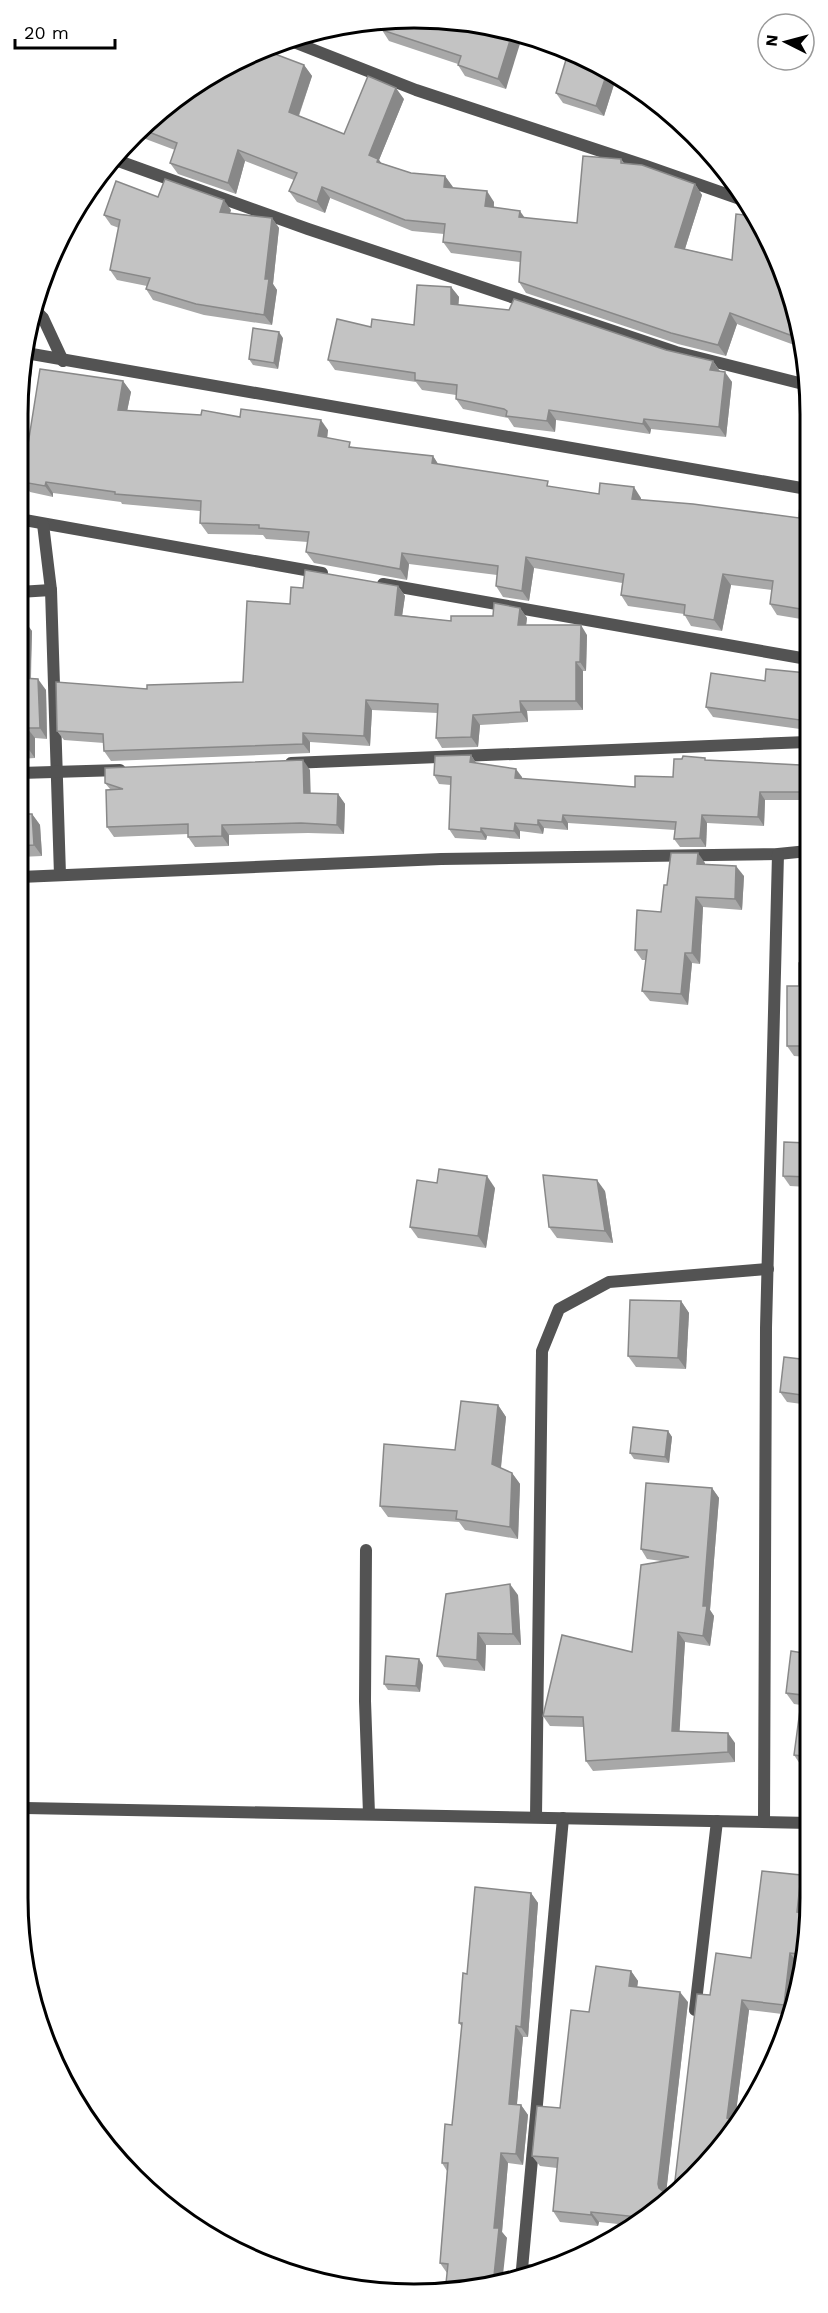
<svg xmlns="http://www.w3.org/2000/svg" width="828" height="2313" font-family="'Work Sans',sans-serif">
<rect width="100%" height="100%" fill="#fff"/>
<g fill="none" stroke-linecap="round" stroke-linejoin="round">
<g stroke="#535353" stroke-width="12">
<path d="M286 39 416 90 646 166 743 200"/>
<path d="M113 159 308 229 676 352 807 385"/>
<path d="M33 308 43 318 63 361"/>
<path d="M26 353 807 489"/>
<path d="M18 515 26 469"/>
<path d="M19 519 322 573"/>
<path d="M43 524 51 590 60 875"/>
<path d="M383 584 807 659"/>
<path d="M19 592 51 590"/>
<path d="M291 763 807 742"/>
<path d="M20 773 120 770"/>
<path d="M20 877 441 859 778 854 808 851"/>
<path d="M366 1550 365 1701 369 1814"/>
<path d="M25 1808 810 1823"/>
<path d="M536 1817 542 1351 559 1309 609 1282 768 1269"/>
<path d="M764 1822 766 1328 778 854"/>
<path d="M695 2010 717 1821"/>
<path d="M522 2270 539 2271"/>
<path d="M521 2280 563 1818"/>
</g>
</g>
<g fill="#a8a8a8">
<path d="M382 30 516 31 506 89 465 76 458 65V64L389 41Z"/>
<path d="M280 48 277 55 304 65 312 76 299 116 344 134 404 99 379 160 381 163 411 173 445 176 453 188 494 202V207L525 218 577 223 621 159 624 163 695 184 702 195 685 249 732 260 769 239 800 339 797 346 737 324 726 356 678 344 526 293 519 282 520 262 451 253 443 242 444 234 412 231 330 198 325 213 297 202 289 191 294 180 245 161 236 194 178 174 170 163 175 150 135 135 153 117Z"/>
<path d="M612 71 617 75 604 116 563 103 556 93Z"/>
<path d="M158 197 231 210 230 213 272 218 279 228 273 284 277 290 272 325 204 315 153 300 146 289 147 286 117 280 110 270 119 228 111 225 104 215Z"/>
<path d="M451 287 459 297 458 305 666 350 713 361 720 371 732 382 726 437 651 429 650 434 556 420 555 432 514 427 508 418 463 409 456 399V395L422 390 416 382 335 370 328 360 371 327 414 325Z"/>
<path d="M283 338 278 369 253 365 249 359Z"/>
<path d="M123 381 131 392 127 411 328 430 327 438 355 448 433 456 438 464 552 487 599 494 641 498V500L799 518 807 506V620L777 615 770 604 772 590 731 585 722 631 691 626 684 614 628 606 621 595 622 583 534 568 529 601 503 597 496 586 497 575 409 564 407 580 314 563 306 552 308 542 266 539 263 535 208 534 200 523V511L122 504 121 502 53 493V497L30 492 22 482Z"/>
<path d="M398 586 405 596 402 615 451 621 493 616 520 608 527 618 526 625 587 635 586 671H583V710L527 711 528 722 480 725 478 747 442 748 436 738 438 713 372 710 370 746 310 742V753L111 761 104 751V743L64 740 57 731 147 689 243 682 290 604 303 588Z"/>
<path d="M19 620 32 631 31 679 46 690 47 739 35 738V758L20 759Z"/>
<path d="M807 673V730L713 717 706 707 765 681Z"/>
<path d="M471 755 476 763 522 777V779L635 787 673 777 706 760 800 765 806 773V800H765L764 826 707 823 706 847H680L674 839 675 830 568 823V830L544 828 543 834 520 831V839L487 836 486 840 455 838 449 829 451 785 439 784 434 775Z"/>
<path d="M310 770V793L338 794 345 804 344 834 308 833 229 835V846L195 847 188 837V834L114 837 107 827 110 789 105 783Z"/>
<path d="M20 814H32L40 825 42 856 20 857Z"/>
<path d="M705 863V864L744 876 742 910 703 907 700 964 692 963 688 1005 650 1001 642 991 646 960H642L635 950 661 912 667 885Z"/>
<path d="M808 963V1057L794 1056 787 1046Z"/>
<path d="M808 1143V1187L790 1186 783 1176Z"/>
<path d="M437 1183 495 1188 486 1248 418 1238 410 1227Z"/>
<path d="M605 1191 613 1243 557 1238 549 1227Z"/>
<path d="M681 1301 689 1313 686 1369 636 1367 628 1356Z"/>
<path d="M809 1360V1405L787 1402 780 1392Z"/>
<path d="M498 1405 506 1417 501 1468 512 1473 520 1484 518 1539 465 1530 459 1522 388 1517 380 1506 455 1450Z"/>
<path d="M668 1431 672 1437 669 1463 634 1459 630 1453Z"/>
<path d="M712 1488 719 1498 710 1610 714 1616 710 1646 685 1642 679 1731 735 1743V1762L593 1771 586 1761 584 1727 550 1726 543 1716 632 1652 661 1561 647 1559 641 1549Z"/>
<path d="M809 1539V1577H804L800 1571Z"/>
<path d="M518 1595 521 1645H486L485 1671 444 1667 437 1656Z"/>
<path d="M809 1654 810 1768 802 1767 794 1755 801 1705 794 1704 786 1693Z"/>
<path d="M423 1665 420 1692 388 1690 384 1684Z"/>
<path d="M808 1886 805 1914 806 1916H808L801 1964H798L792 2011 790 2015 749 2010 735 2119 694 2179 637 2226 599 2222 598 2226 560 2222 553 2211 557 2168 540 2166 532 2156 560 2108 589 2012 631 1971 638 1981 637 1987 688 2002 666 2192 674 2189 710 1995 751 1958Z"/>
<path d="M531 1893 538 1903 528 2037H523L517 2104 521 2105 528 2115 523 2165 508 2163 502 2232 507 2238 447 2273 440 2263 447 2171 442 2163 452 2125 462 2027 459 2023 467 1974Z"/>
</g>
<g fill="#888">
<path d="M513 31 523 34 506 89 498 79Z"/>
<path d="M277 43 280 48 275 62 267 51 268 47Z"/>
<path d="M304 65 312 76 296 123 289 112Z"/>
<path d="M608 70 612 71 617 75 604 116 596 106Z"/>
<path d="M396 88 404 99 379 160 386 169 369 155Z"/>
<path d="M238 150 245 161 236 194 228 183Z"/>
<path d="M445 176 453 187 452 198 444 187Z"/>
<path d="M695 184 702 195 682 258 675 247Z"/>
<path d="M322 187 330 198 325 213 317 202Z"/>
<path d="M487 191 494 202 493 217 485 206Z"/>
<path d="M224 200 231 210 227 222 220 212Z"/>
<path d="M520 211 527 221 519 217Z"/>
<path d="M272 218 279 228 273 284 277 290 272 325 264 315 265 279Z"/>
<path d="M451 287 459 297 458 314 451 304Z"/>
<path d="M730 313 737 324 726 356 718 345Z"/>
<path d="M794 322 800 339 797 346 790 335Z"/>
<path d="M279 332 283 338 278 369 274 363Z"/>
<path d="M25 361 32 371 18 460V414Z"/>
<path d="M713 361 720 372 710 370Z"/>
<path d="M725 372 732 382 726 437 719 427Z"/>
<path d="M123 381 131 392 125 421 118 410Z"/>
<path d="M549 410 556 420 555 432 547 421Z"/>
<path d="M644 419 651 429 650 434 643 424Z"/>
<path d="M321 420 328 430 326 447 318 436Z"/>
<path d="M433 456 440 467 432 463Z"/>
<path d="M46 482 53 493V497L45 486Z"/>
<path d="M634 487 641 498 639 510 632 499Z"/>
<path d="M402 553 409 564 407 580 400 569Z"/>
<path d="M526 557 534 568 529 601 522 591Z"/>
<path d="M723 574 731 585 722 631 714 620Z"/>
<path d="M398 586 405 596 401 624 395 615Z"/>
<path d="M520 608 527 618 525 634 518 625Z"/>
<path d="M24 620 32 631 30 689 23 678Z"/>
<path d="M581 625 587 635 586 671 580 662Z"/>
<path d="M576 662 583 671V710L576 701Z"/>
<path d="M38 679 46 690 47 739 40 728Z"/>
<path d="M366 700 372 710 370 746 364 736Z"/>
<path d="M520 701 527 711 528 722 521 712Z"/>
<path d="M800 706 807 715V730L800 720Z"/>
<path d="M473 715 480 725 478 747 471 737Z"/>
<path d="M27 728 35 738V758L27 747Z"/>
<path d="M303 733 310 742V753L303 744Z"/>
<path d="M471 755 476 763 470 762Z"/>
<path d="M303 760 310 770 311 803 304 793Z"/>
<path d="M800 765 806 773V800L800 792Z"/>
<path d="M516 769 522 777 521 787 515 778Z"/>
<path d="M760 792 765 800 764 826 758 817Z"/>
<path d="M338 794 345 804 344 834 337 825Z"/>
<path d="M32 814 40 825 42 856 34 845Z"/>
<path d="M563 815 568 823V830L562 822Z"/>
<path d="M702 815 707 823 706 847 700 838Z"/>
<path d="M538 820 544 828 543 834 538 825Z"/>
<path d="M515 823 520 831V839L514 831Z"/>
<path d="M222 825 229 835V846L222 836Z"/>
<path d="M481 828 487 836 486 840 481 832Z"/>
<path d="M698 853 705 863 704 874 697 864Z"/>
<path d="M736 866 744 876 742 910 735 899Z"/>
<path d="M696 897 703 907 700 964 692 953Z"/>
<path d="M685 953 692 963 688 1005 681 994Z"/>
<path d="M487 1176 495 1188 486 1248 478 1236Z"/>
<path d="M597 1180 605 1191 613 1243 605 1231Z"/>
<path d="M681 1301 689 1313 686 1369 678 1358Z"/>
<path d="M498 1405 506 1417 500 1475 492 1464Z"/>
<path d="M668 1431 672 1437 669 1463 665 1457Z"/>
<path d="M512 1473 520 1484 518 1539 510 1527Z"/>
<path d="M712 1488 719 1498 710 1610 714 1616 710 1646 703 1636V1606Z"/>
<path d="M510 1584 518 1595 521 1645 513 1634Z"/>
<path d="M678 1632 685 1642 679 1741 672 1731Z"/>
<path d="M478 1633 486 1645 485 1671 477 1660Z"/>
<path d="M419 1659 423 1665 420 1692 416 1686Z"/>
<path d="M728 1733 735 1743V1762L728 1752Z"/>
<path d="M801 1875 808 1886 805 1914 808 1918 797 1912Z"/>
<path d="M531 1893 538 1903 528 2037 521 2027Z"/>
<path d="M800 1945 803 1950 802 1959 799 1954Z"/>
<path d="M790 1953 798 1964 792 2011 791 2014 784 2005Z"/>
<path d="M631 1971 638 1981 636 1996 629 1986Z"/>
<path d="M680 1992 688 2002 666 2194 659 2188 658 2184Z"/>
<path d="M742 2000 749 2010 734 2128 727 2118Z"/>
<path d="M516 2026 523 2037 516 2114 509 2104Z"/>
<path d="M521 2105 528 2115 523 2165 516 2154Z"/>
<path d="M501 2153 508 2163 502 2232 507 2238 502 2284 493 2285 494 2228Z"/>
<path d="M591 2212 599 2222 598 2226 591 2215Z"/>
</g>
<g fill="#c3c3c3" stroke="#888" stroke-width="1.5">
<path d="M440 19 513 31 498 79 458 65 461 56 382 30 385 21Z"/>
<path d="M268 47 267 51 304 65 289 112 344 134 368 76 396 88 369 155 378 159 377 162 411 173 445 176 444 187 487 191 485 206 520 211 519 217 577 223 583 156 621 159V163L642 165 695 184 675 247 732 260 736 214 754 216 769 239 794 322 790 335 730 313 718 345 671 333 519 282 521 252 443 242 445 224 405 220 322 187 317 202 289 191 297 173 238 150 228 183 170 163 177 143 141 129 153 117 216 71Z"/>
<path d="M568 53 608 70 596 106 556 93Z"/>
<path d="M165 179 224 200 220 212 272 218 265 279H269L264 315 196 304 146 289 150 278 110 270 120 220 104 215 116 181 158 197Z"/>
<path d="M417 285 451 287V304L509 310 514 299 666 350 713 361 710 370 725 372 719 427 644 419 643 424 549 410 547 421 506 416 507 411 504 409 456 399 457 385 415 380V373L328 360 337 319 371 327 372 319 414 325Z"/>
<path d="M253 328 279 332 274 363 249 359Z"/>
<path d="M40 369 123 381 118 410 201 415 202 410 240 417 241 409 321 420 318 436 350 442 349 447 433 456 432 463 548 481 547 486 599 494 600 483 634 487 632 499 693 504 799 518 800 505 807 506V610L770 604 773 581 723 574 714 620 684 615 685 605 621 595 624 574 526 557 522 591 496 586 498 566 402 553 400 569 306 552 309 532 259 528V525L200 523 201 501 115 494V492L46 482 45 486 22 482Z"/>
<path d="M305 570 398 586 395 615 451 621V616H493L494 603 520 608 518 625H581L580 662H576V701H520L521 712 473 715 471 737 436 738 438 704 366 700 364 736 303 733V744L104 751 103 734 57 731 56 682 147 689V685L243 682 247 601 290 604 291 587 303 588Z"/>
<path d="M19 620H24L23 678 38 679 40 728H27V747L20 748Z"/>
<path d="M766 669 807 673V706H800V720L706 707 711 673 765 681Z"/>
<path d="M471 755 470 762 516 769 515 778 635 787V776L673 777 674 759H682L683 756 705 758V760L800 765V792H760L758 817 702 815 700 838 674 839 676 822 563 815 562 822 538 820V825L515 823 514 831 481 828V832L449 829 451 777 434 775 435 756Z"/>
<path d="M303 760 304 793 338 794 337 825 301 823 222 825V836L188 837V824L107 827 106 790 123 789 105 783V768Z"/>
<path d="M20 814H32L34 845 20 846Z"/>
<path d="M671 853H698L697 864 736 866 735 899 696 897 692 953H685L681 994 642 991 647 950H635L637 910 661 912 664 885H667Z"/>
<path d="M799 963H808V1046H787V986H799Z"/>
<path d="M784 1142 808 1143V1177L783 1176Z"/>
<path d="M439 1169 487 1176 478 1236 410 1227 417 1180 437 1183Z"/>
<path d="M543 1175 597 1180 605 1231 549 1227Z"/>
<path d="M630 1300 681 1301 678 1358 628 1356Z"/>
<path d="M784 1357 809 1360V1396L780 1392Z"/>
<path d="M461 1401 498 1405 492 1464 512 1473 510 1527 456 1519 457 1511 380 1506 384 1444 455 1450Z"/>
<path d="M633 1427 668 1431 665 1457 630 1453Z"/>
<path d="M646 1483 712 1488 703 1606H707L703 1636 678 1632 672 1731 728 1733V1752L586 1761 583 1717 543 1716 562 1635 632 1652 641 1565 689 1557 641 1549Z"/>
<path d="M803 1539H809V1571H800Z"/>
<path d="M510 1584 513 1634 478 1633 477 1660 437 1656 446 1594Z"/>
<path d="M791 1651 809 1654 810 1757 794 1755 802 1695 786 1693Z"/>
<path d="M386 1656 419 1659 416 1686 384 1684Z"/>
<path d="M762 1871 801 1875 797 1912 804 1913V1916H808L804 1946 800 1945 799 1954 790 1953 784 2005 742 2000 727 2118 743 2120 694 2179 647 2218 591 2212V2215L553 2211 558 2158 532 2156 537 2106 560 2108 571 2010 589 2012 596 1966 631 1971 629 1986 680 1992 658 2184 659 2188 665 2193 674 2189 697 1994 710 1995 716 1953 751 1958Z"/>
<path d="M475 1887 531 1893 521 2027 516 2026 509 2104 521 2105 516 2154 501 2153 494 2228H499L493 2285 445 2293 448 2264 440 2263 448 2163H442L445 2124 452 2125 462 2023H459L463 1973 467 1974Z"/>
</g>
<path d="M0 0H828V2313H0ZM414 28H414A386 386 0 0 1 800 414V1898A386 386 0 0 1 414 2284H414A386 386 0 0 1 28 1898V414A386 386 0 0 1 414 28Z" fill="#fff" fill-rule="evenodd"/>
<path fill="none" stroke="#000" stroke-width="3" d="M414 28H414A386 386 0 0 1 800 414V1898A386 386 0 0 1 414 2284H414A386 386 0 0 1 28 1898V414A386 386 0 0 1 414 28Z"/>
<g transform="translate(786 42) rotate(276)"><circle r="28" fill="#ffffff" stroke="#999999" stroke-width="1.5"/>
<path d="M0-4.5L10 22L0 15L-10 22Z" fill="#000000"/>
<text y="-9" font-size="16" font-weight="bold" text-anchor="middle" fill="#000000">N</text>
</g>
<path d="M15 39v9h100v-9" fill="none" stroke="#000000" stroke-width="3"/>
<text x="24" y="39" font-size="18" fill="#000000" stroke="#ffffff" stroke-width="4.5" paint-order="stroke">20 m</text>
</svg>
